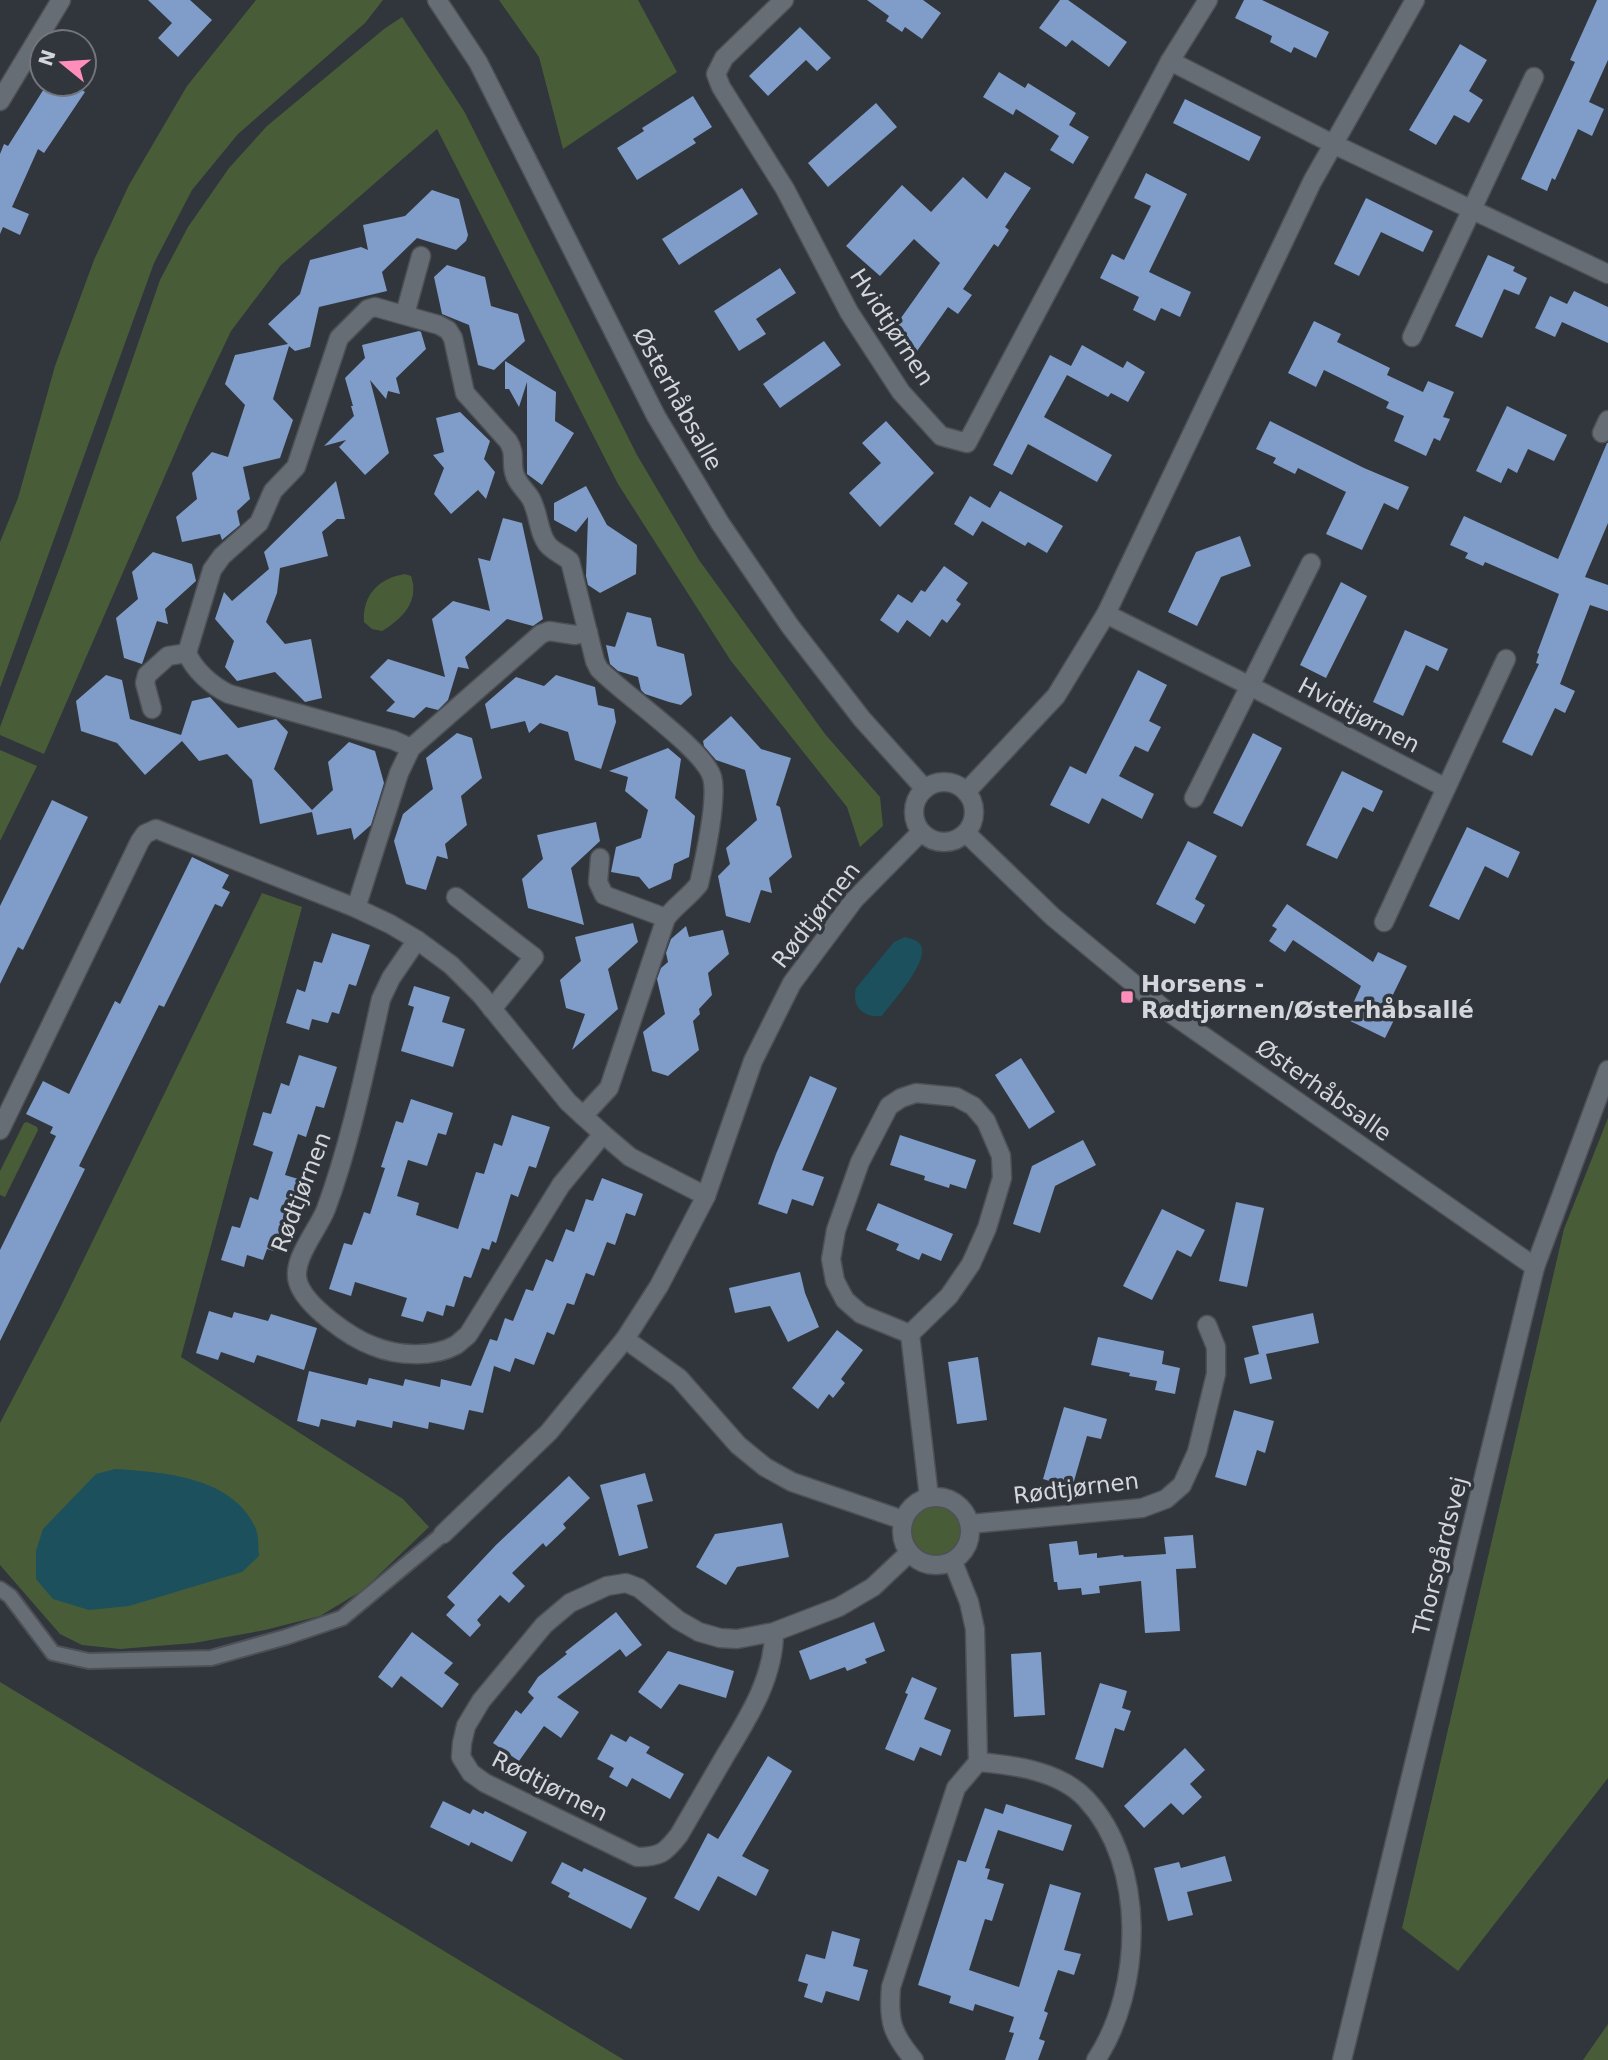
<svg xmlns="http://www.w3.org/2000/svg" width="1608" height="2060" font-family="'DejaVu Sans',sans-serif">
<rect width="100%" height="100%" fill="#31353c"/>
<g fill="#485d37">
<path d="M256 0H383L365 23 238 134 192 190 154 263 0 688V542L18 498 55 366 94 260 129 185 187 86Z"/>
<path d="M499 0H638L677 72 563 149 539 57Z"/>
<path d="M402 17 464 111 637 455 699 560 825 734 880 797 883 826 860 847 847 807 731 661 618 484 437 129 281 265 231 331 194 409 44 754 0 735V727L67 548 160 280 188 227 229 168 267 126 384 29Z"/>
<path d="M405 574 411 576C420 601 402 619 382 631L372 629 364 622C362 595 379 578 405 574Z"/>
<path d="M0 750 37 766 0 841Z"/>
<path d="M262 893 302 907 181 1357 403 1499 429 1527 363 1590 320 1616 265 1630 194 1643 120 1649 82 1645 60 1634 0 1565V1423L60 1308Z"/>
<path d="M1608 1118V1778L1458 1971 1402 1928 1564 1229Z"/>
<path d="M27 1122 37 1127 38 1130 5 1197 0 1195V1171L24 1123Z"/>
<circle cx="935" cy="1531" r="27"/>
<path d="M0 1682 624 2060H0Z"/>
<path d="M1608 2024V2060H1583Z"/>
</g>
<g fill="#1b505c">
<path d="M905 937C911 939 916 939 920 944 932 959 892 1002 882 1016 864 1018 851 1007 856 988L894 942Z"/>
<path d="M115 1469C164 1472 234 1477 256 1529 259 1537 258 1548 259 1556L242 1572 129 1606 89 1610 53 1599 36 1579V1551L43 1529 96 1474Z"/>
</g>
<g fill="#7f9dc8">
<path d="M148 0H190L212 20 178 57 158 38 172 23Z"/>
<path d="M867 0H923L941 13 922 39 905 27 902 32 886 21 889 16Z"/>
<path d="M1060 0H1068L1127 42 1109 67 1072 40 1066 47 1039 28Z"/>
<path d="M1244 0H1262L1329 32 1316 58 1294 47 1291 53 1270 42 1272 36 1235 18Z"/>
<path d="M1597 0H1608V60L1589 102 1604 109 1592 136 1578 129 1555 180 1552 178 1547 191 1521 179 1575 62 1570 60Z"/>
<path d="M800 27 831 58 817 71 806 60 768 96 749 76Z"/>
<path d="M1460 44 1487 60 1469 91 1483 100 1469 123 1454 115 1436 145 1409 130Z"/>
<path d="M999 72 1025 88 1028 83 1076 113 1069 125 1089 137 1073 164 1050 150 1059 136 1016 109 1013 115 983 97Z"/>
<path d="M47 84H86L82 90 85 92 44 153 38 149 12 207 29 214 20 235 3 227 0 234V154L4 144 8 146Z"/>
<path d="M693 96 712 127 693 139 696 143 637 180 617 148 644 131 642 128Z"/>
<path d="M1185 99 1261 137 1249 161 1173 123Z"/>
<path d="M876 103 897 127 828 187 808 163Z"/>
<path d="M1005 172 1031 188 1005 227 1009 230 998 247 994 244 963 289 972 295 958 314 948 307 917 351 891 332 940 263 914 239 880 276 846 246 902 185 931 212 963 177 987 199Z"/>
<path d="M1146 173 1187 194 1149 272 1191 292 1180 317 1161 308 1155 321 1133 310 1139 297 1100 278 1112 254 1124 260 1151 206 1134 198Z"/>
<path d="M742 188 758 214 679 265 662 239Z"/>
<path d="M432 190 459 199 468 235 466 241 456 250 417 238 382 272 387 291 319 307 310 347 295 351 289 346 273 399 293 420 280 458 243 467 250 499 237 511 240 525 222 540 220 534 182 542 176 517 197 499 192 473 212 452 228 457 245 405 225 384 235 355 288 344 268 324 300 294 310 260 361 247 368 250 363 225 405 216Z"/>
<path d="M1366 198 1433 231 1423 252 1381 232 1359 276 1334 264Z"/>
<path d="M1488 255 1515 267 1513 271 1527 278 1519 295 1504 289 1482 338 1455 326Z"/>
<path d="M447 265 485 277 491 306 518 314 525 341 494 370 478 365 469 325 442 314 434 277Z"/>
<path d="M780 268 796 293 756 319 766 334 739 351 714 311Z"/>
<path d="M1574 291 1608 307V343L1562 322 1555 337 1535 328 1550 296 1567 304Z"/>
<path d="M1314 321 1341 334 1337 342 1390 368 1387 375 1423 392 1428 381 1454 392 1443 417 1450 419 1440 441 1434 438 1426 456 1394 441 1404 416 1386 408 1389 402 1324 370 1316 387 1288 373Z"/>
<path d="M419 331 421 332 426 349 396 378 400 394 388 391 386 399 370 380 389 453 365 475 339 447 346 440 324 446 354 416 351 406H353L345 378 365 358 362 345Z"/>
<path d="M824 341 841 365 780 408 763 384Z"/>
<path d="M1082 345 1123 368 1127 361 1145 372 1128 402 1111 393 1108 397 1067 375 1044 417 1112 455 1097 482 1028 444 1012 475 993 465 1050 355 1071 366Z"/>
<path d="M505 361 556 392 555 421 574 433 542 485 527 474V382L519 407 509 389H505Z"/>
<path d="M1507 406 1567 435 1554 461 1528 449 1517 473 1508 468 1501 483 1476 471Z"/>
<path d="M460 412 490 441 484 459 495 472 486 499 478 490 451 514 434 494 444 468 433 455 444 452 436 418Z"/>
<path d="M886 421 934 473 880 527 849 493 881 463 862 443Z"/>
<path d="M1270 421 1364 468 1409 487 1398 510 1384 503 1362 550 1326 534 1346 492 1298 468 1295 474 1273 463 1276 458 1256 449Z"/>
<path d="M1607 443H1608V523L1585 577 1608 585V611L1590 605 1560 684 1575 691 1565 713 1555 708 1532 756 1502 742 1539 664 1536 663 1539 654 1537 653 1559 594 1485 562 1483 566 1465 558 1468 553 1450 545 1464 516 1558 559Z"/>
<path d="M336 481 345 519H337L322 532 328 556 280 568 277 593 266 622 285 644 311 639 322 698 305 702 275 672 237 681 225 667 234 641 215 619 224 592 232 601 269 569 264 552Z"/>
<path d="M586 486 607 525 637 545 636 574 600 593 588 585 586 576 588 517 576 532 554 520V503Z"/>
<path d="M1000 491 1063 526 1047 553 1028 542 1025 546 982 521 987 513 973 536 954 524 970 496 990 508Z"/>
<path d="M503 518 522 523 543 619 533 626 507 619 465 657 469 669 458 667 448 700 438 710 426 707 414 718 386 711 395 702 370 677 388 659 445 677 432 619 453 601 490 611 478 558 490 561Z"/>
<path d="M1240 536 1251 566 1221 577 1197 626 1168 612 1196 552Z"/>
<path d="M153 552 192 564 196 581 165 609 168 624 157 621 142 664 124 658 116 618 138 599 132 572Z"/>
<path d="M944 566 968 583 956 600 961 604 947 623 942 619 930 637 907 620 898 633 880 620 898 594 912 603 921 590 925 592Z"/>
<path d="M1341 582 1367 596 1326 678 1300 665Z"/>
<path d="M627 612 651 618 657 646 684 654 692 695 681 705 669 702 645 694 641 690 638 677 618 671 610 664 606 645 615 647Z"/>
<path d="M1405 630 1448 649 1438 671 1426 665 1403 716 1373 702Z"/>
<path d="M1138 670 1167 685 1149 721 1161 727 1148 752 1135 746 1119 776 1154 794 1142 819 1102 798 1089 824 1050 805 1070 766 1086 774Z"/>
<path d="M106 675 122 680 130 719 181 735 192 701 210 697 238 728 276 719 288 732 274 769 312 810 333 790 328 762 349 742 375 751 384 783 371 825 354 840 351 828 317 835 312 812 260 824 252 780 227 754 199 761 182 741 145 775 117 743 81 731 76 701Z"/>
<path d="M556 675 595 687 598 705 614 709 616 722 601 769 575 760 568 732 540 723 529 733 525 721 491 729 485 704 516 677 544 686Z"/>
<path d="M731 716 761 749 791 758 776 805 780 807 792 857 769 878 772 893 761 890 750 923 726 916 718 876 730 864 726 848 757 820 745 770 716 760 704 746 703 741Z"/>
<path d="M457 733 472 738 482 778 461 796 467 825 445 844 448 859 437 856 426 890 406 884 394 841 403 814 433 789 426 758Z"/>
<path d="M1253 733 1282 748 1242 827 1213 813Z"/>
<path d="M668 748 681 759 675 798 695 816 689 857 674 864 671 879 649 889 639 877 611 872 616 847 641 838 648 810 625 791 628 777 609 771Z"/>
<path d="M1342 771 1383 791 1373 812 1363 807 1337 859 1306 845Z"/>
<path d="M52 800 88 817 23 950 18 947 0 984V906Z"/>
<path d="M596 822 600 841 571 868 584 925 528 908 522 879 543 859 537 835Z"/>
<path d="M1467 827 1520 852 1508 878 1485 866 1459 920 1429 906Z"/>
<path d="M1188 841 1217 856 1195 899 1205 905 1195 924 1156 904Z"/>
<path d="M192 857 229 875 222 888 230 892 222 907 215 904 164 1007 159 1005 79 1166 85 1169 0 1341V1250L56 1136 50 1133 53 1127 26 1114 43 1081 69 1094 115 1001 120 1004Z"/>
<path d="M1287 904 1373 962 1378 952 1407 966 1384 1013 1395 1018 1385 1038 1346 1019 1361 986 1293 940 1285 952 1269 941 1277 929 1272 926Z"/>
<path d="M633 923 638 942 608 969 618 1009 572 1050 585 1014 566 1008 560 980 581 961 575 937Z"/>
<path d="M686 926 689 937 723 930 729 954 708 973 712 995 699 1009 700 1014 693 1021 699 1050 668 1076 652 1071 643 1032 665 1014 657 979 661 968 668 962 666 953 671 939Z"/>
<path d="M332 933 370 945 356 986 349 984 339 1014 332 1012 328 1023 312 1019 309 1030 286 1023 297 989 305 992 314 961 322 963Z"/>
<path d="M414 986 450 997 442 1022 465 1029 453 1067 401 1051 414 1007 408 1005Z"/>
<path d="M299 1055 337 1067 324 1108 316 1106 306 1137 298 1134 285 1175 305 1181 292 1222 285 1220 274 1251 267 1249 263 1260 247 1255 244 1267 221 1260 232 1226 240 1228 250 1197 258 1200 273 1152 253 1145 263 1112 271 1114 281 1083 289 1086Z"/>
<path d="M1021 1058 1055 1112 1029 1129 995 1075Z"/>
<path d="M810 1076 837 1088 802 1170 824 1177 813 1206 792 1199 787 1214 758 1204 776 1154Z"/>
<path d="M411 1099 453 1113 446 1135 438 1133 427 1166 408 1160 397 1196 419 1203 416 1215 458 1229 476 1172 484 1174 494 1143 502 1146 512 1115 550 1127 536 1168 529 1166 518 1197 511 1194 496 1243 492 1241 489 1250 482 1248 471 1278 464 1276 454 1307 446 1305 443 1316 427 1311 423 1322 401 1316 407 1298 355 1282 351 1296 329 1289 344 1243 352 1245 364 1212 370 1214 385 1168 381 1167 396 1121 403 1123Z"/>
<path d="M900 1135 976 1160 966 1189 950 1184 949 1188 924 1180 925 1176 890 1165Z"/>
<path d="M1083 1140 1096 1165 1055 1186 1040 1233 1013 1224 1032 1166Z"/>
<path d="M602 1178 643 1194 635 1216 626 1213 615 1245 607 1242 594 1276 586 1273 574 1305 567 1303 554 1335 547 1332 534 1365 515 1358 510 1372 494 1366 483 1413 469 1410 464 1430 429 1422 428 1429 393 1421 392 1428 357 1420 355 1427 321 1419 319 1427 297 1421 309 1371 367 1385 369 1378 403 1386 405 1379 440 1387 441 1379 471 1386 490 1339 497 1341 505 1318 513 1321 526 1289 533 1291 546 1259 553 1262 566 1229 574 1232 586 1199 593 1201Z"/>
<path d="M1236 1202 1264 1208 1247 1287 1219 1281Z"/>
<path d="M878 1203 953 1234 941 1261 922 1253 919 1260 896 1250 899 1244 866 1230Z"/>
<path d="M1162 1209 1205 1230 1191 1257 1177 1250 1152 1300 1123 1286Z"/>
<path d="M800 1272 805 1293 819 1327 788 1342 770 1306 735 1313 729 1288Z"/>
<path d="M209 1311 232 1318 234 1312 268 1321 271 1314 317 1328 304 1370 257 1355 254 1363 221 1352 218 1360 196 1353Z"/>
<path d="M1313 1313 1319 1343 1266 1354 1272 1379 1250 1384 1244 1358 1259 1354 1252 1326Z"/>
<path d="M837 1330 863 1350 841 1379 845 1383 833 1398 829 1394 818 1409 792 1388Z"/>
<path d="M1098 1337 1164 1351 1162 1364 1180 1368 1175 1394 1155 1390 1157 1381 1129 1376 1130 1373 1091 1365Z"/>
<path d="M978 1357 987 1420 957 1424 948 1362Z"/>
<path d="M1064 1407 1107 1419 1101 1439 1087 1436 1072 1488 1043 1479Z"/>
<path d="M1234 1410 1274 1421 1265 1453 1257 1450 1246 1486 1215 1477Z"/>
<path d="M645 1473 653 1501 637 1505 648 1548 619 1556 600 1485Z"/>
<path d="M569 1476 590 1498 563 1524 566 1528 546 1547 543 1543 512 1573 525 1586 509 1603 500 1595 477 1620 481 1625 470 1637 446 1615 455 1605 447 1597 496 1545Z"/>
<path d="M782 1523 789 1557 737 1567 726 1585 696 1567 715 1534Z"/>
<path d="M1193 1535 1196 1568 1176 1569 1180 1631 1145 1633 1141 1581 1099 1586 1100 1593 1082 1595 1081 1588 1058 1590 1057 1582H1054L1049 1544 1077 1541 1079 1555 1097 1553V1558L1123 1555 1124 1557 1166 1554 1164 1537Z"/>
<path d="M616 1612 642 1645 626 1657 620 1649 557 1697 579 1712 561 1738 544 1726 519 1761 493 1743 516 1710 521 1714 534 1698 528 1692 538 1677 567 1654 565 1652Z"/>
<path d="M874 1622 885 1651 865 1659 867 1663 847 1671 845 1667 810 1680 799 1651Z"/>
<path d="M412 1632 453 1663 444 1673 459 1684 442 1708 401 1676 392 1688 378 1677Z"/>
<path d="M668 1651 734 1671 726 1698 679 1684 661 1709 638 1692Z"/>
<path d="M1041 1652 1045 1715 1014 1717 1011 1654Z"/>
<path d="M912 1677 937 1688 924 1719 951 1730 941 1756 920 1747 914 1761 885 1749 908 1694 905 1693Z"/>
<path d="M1100 1683 1127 1691 1122 1708 1131 1711 1124 1731 1115 1728 1103 1768 1075 1759Z"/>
<path d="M611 1734 626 1742 630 1736 650 1747 646 1753 684 1774 670 1799 632 1778 627 1787 609 1777 614 1768 597 1759Z"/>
<path d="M1185 1748 1205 1770 1190 1784 1202 1797 1183 1815 1171 1803 1144 1828 1124 1806Z"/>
<path d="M768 1756 792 1771 742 1856 769 1870 756 1896 718 1876 699 1911 674 1898 708 1833 718 1839Z"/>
<path d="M443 1801 470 1814 473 1809 483 1814 485 1811 527 1832 512 1862 471 1842 469 1846 430 1827Z"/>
<path d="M1006 1804 1072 1825 1063 1851 998 1830 985 1868 990 1869 987 1879 1004 1884 992 1921 985 1919 969 1970 1019 1987 1050 1884 1081 1893 1064 1950 1081 1954 1074 1975 1058 1970 1044 2011 1048 2013 1039 2039 1045 2041 1038 2060H1005L1014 2033 1009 2032 1014 2017 975 2004 973 2011 949 2003 951 1996 918 1985 958 1860 966 1862 985 1808 1003 1814Z"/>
<path d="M1225 1856 1232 1881 1187 1892 1193 1915 1168 1921 1154 1868 1179 1862 1181 1868Z"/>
<path d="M562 1862 582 1872 584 1868 647 1898 631 1929 568 1897 570 1893 551 1883Z"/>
<path d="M832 1931 860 1939 853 1966 868 1970 859 2001 826 1991 822 2003 804 1997 808 1984 798 1981 806 1954 825 1959Z"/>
</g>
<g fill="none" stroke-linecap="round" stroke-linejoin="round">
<g stroke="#4d5156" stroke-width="18">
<path id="service" d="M0 1589 10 1596 53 1653 89 1661 211 1658 286 1637 342 1618 443 1534"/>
</g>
<g stroke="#4d5156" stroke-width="21">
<g id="minor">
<path d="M784 0 724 58 716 74 721 87 785 189 849 312 901 392 941 436 967 443 1170 61 1208 0"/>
<path d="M1170 61 1333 144 1608 274"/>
<path d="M0 101 61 0"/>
<path d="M405 314 421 256"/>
<path d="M1412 337 1534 77"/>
<path d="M1602 433 1608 420"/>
<path d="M1106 614 1250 686 1446 788"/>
<path d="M152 709 145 683 147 675 168 656 187 653"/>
<path d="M411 748 393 740 229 694C212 686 194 670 187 653L212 570 222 556 259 523 273 491 296 467 339 338 368 309 375 307 439 325 448 330 453 338 465 393 508 441C516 454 511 459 514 472 516 483 526 490 531 499 539 513 538 533 548 545 554 552 563 555 570 561L595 661 599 669C623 694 704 749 712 777 718 798 704 862 699 884 689 897 676 905 666 918L609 1088 583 1116"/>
<path d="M966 792 1056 696 1106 614 1312 182 1415 0"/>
<path d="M1194 798 1311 563"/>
<path d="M600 858 598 882 604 895 666 918"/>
<path d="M456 897 534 957 492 1009"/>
<path d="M356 908 399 773 411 748 541 634 549 631 575 635 588 632"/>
<path d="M1384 922 1506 659"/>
<path d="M417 940 391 978 381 999C365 1070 351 1141 326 1209 318 1230 291 1260 298 1282 305 1306 351 1338 373 1346 397 1356 433 1358 456 1345 460 1342 464 1338 468 1335L561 1185 603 1134"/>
<path d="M0 1130 140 841 145 834 156 829 356 908 390 924 417 940 451 965 481 995 568 1102 603 1134 630 1157 706 1196"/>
<path d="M910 1334 949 1296 971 1264 987 1228 1002 1178 1001 1156 986 1121 973 1106 956 1097 916 1093 901 1098 889 1106 860 1162 836 1230 831 1259 835 1281 845 1300 861 1314 910 1334 929 1497"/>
<path d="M625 1339 679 1378 738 1445 765 1467 792 1482 903 1520"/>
<circle cx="936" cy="1531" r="34"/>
<path d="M970 1524 1142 1508 1166 1499 1182 1485 1197 1452 1216 1374V1347L1207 1325"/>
<path d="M443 1534 549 1432 625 1339 659 1286 706 1196 753 1061 792 983 854 900 921 832"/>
<path d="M774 1632C774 1678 748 1718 725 1756 710 1782 694 1809 679 1835 665 1853 660 1857 637 1857L485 1783 471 1773 461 1757 462 1743 466 1726 481 1701 544 1625 570 1603 607 1586 626 1583 639 1588 678 1620 699 1632 720 1638 737 1639 774 1632 839 1607 873 1587 909 1553"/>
<path d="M978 1762C1014 1765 1060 1771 1086 1799 1147 1864 1143 1989 1096 2060"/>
<path d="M914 2060C892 2034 888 2021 891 1987L956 1788 978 1762 975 1629 969 1602 953 1562"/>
</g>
</g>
<g stroke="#4d5156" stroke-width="21">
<g id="tertiary">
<path d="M437 0 478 62 656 416 720 523 790 626 862 719 925 789"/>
<circle cx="944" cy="812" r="30"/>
<path d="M966 833 1053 917 1163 1008 1535 1267"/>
<path d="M1342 2060 1535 1267 1608 1070"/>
</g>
</g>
<use href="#service" stroke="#676d74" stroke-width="14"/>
<use href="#minor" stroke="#676d74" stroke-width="18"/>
<use href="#tertiary" stroke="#676d74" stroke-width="18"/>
</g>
<rect fill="#ff8eba" stroke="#31353c" stroke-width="2.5" x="1120" y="990" width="14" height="14" rx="3.5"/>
<g text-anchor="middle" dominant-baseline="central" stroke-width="7" stroke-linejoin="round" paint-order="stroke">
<g font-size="23" fill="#d3d6da" stroke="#31353c">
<text transform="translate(892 327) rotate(57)">Hvidtjørnen</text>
<text transform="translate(678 399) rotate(61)">Østerhåbsalle</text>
<text transform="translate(1359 715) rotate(28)">Hvidtjørnen</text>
<text transform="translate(816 915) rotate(-52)">Rødtjørnen</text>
<text transform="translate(1324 1090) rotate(35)">Østerhåbsalle</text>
<text transform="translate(301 1192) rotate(-69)">Rødtjørnen</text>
<text transform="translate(1076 1488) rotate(-7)">Rødtjørnen</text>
<text transform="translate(1440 1556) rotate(-76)">Thorsgårdsvej</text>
<text transform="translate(550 1786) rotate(27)">Rødtjørnen</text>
</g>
<g font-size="23" font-weight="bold" fill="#d3d6da" stroke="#31353c" text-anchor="start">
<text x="1141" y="984">Horsens -<tspan x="1141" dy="26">Rødtjørnen/Østerhåbsallé</tspan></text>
</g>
</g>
<g transform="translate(63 63) rotate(288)"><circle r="33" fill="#31353c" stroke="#72757b" stroke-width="2"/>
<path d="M0-5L12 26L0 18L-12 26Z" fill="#ff8eba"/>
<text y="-10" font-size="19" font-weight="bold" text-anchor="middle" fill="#d3d6da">N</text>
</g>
</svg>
